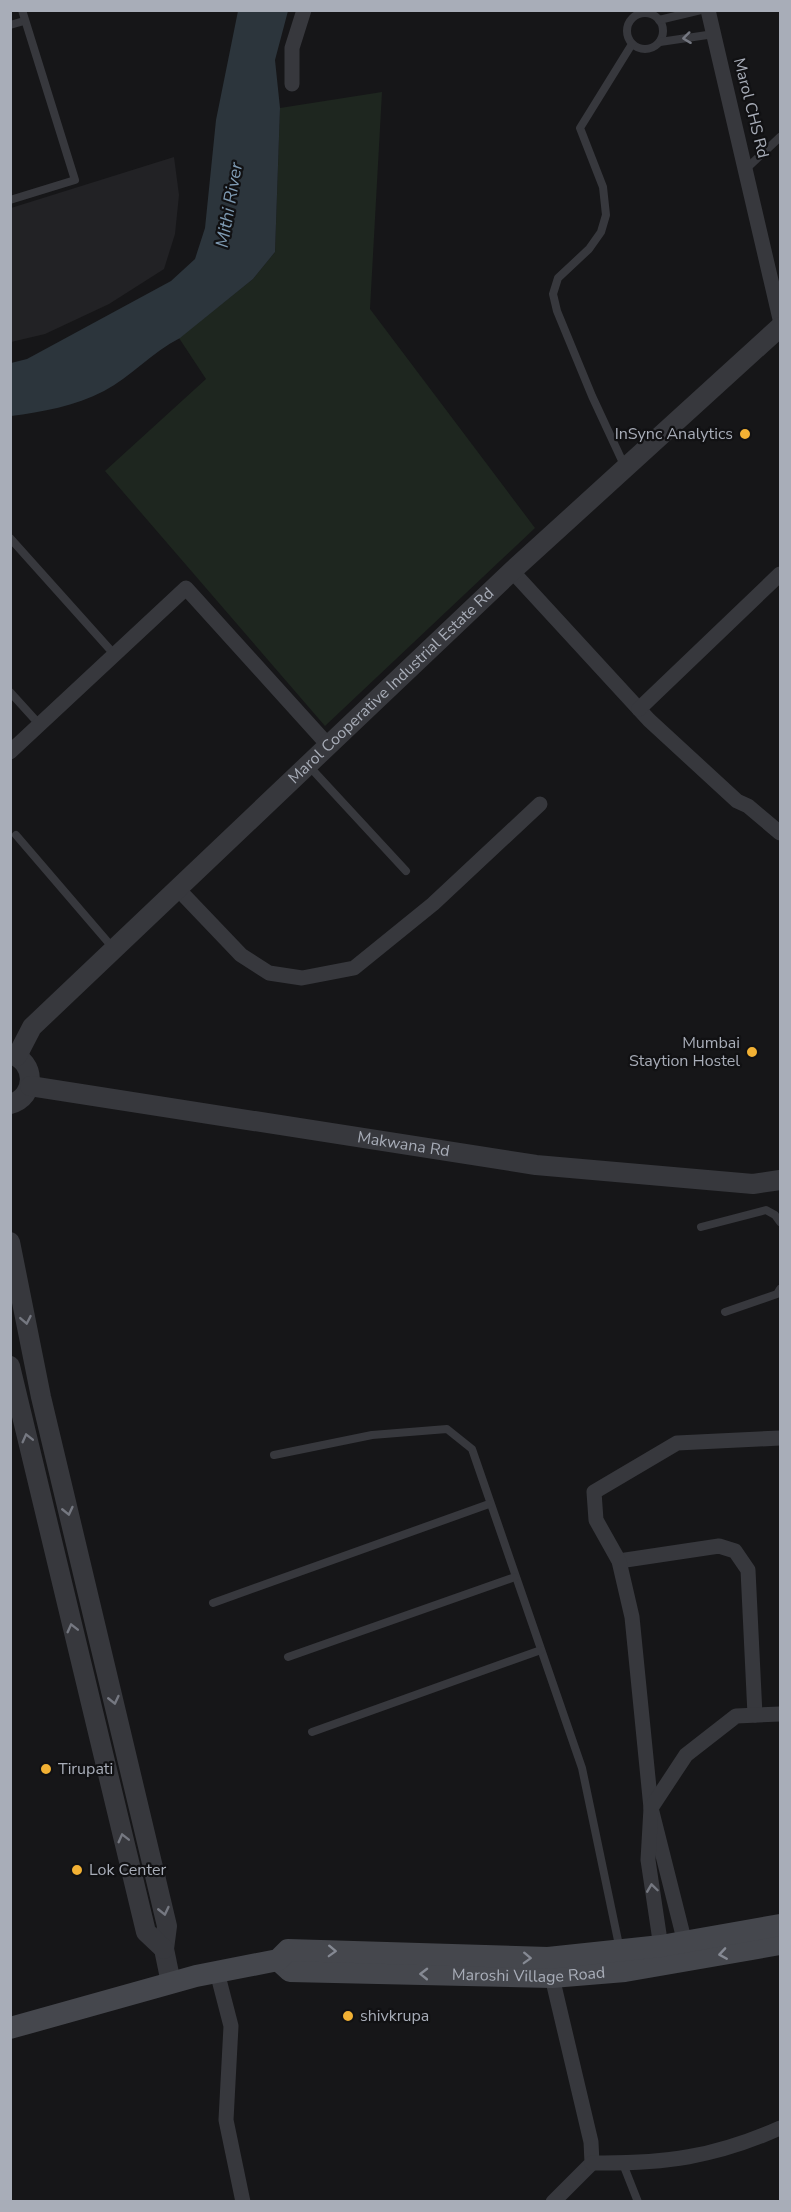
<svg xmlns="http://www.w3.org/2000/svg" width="791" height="2212" font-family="'Nunito Sans',sans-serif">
<rect width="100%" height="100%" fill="#161618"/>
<path fill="#222225" d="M174 157 179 195 175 234 164 269 109 304 45 334 11 342V208Z"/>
<path fill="#1e261f" d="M382 92 370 309 535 528 325 726 105 471 206 379 179 338 253 279 275 252 280 108Z"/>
<path fill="#2c353c" d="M238 11H288L275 60 280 108 275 252 253 279 180 338C152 352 131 377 104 391 75 406 42 412 11 416V363L27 359 171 281 195 259 205 228 216 120Z"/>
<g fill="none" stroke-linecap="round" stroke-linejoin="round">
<g stroke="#37383d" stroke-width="8">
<circle cx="645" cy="31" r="18"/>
<path d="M659 20 701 10"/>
<path d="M10 25 24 21"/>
<path d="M660 42 714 34"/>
<path d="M747 168 780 137"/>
<path d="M10 200 75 180 22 10"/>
<path d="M625 467 592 396 557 311 553 294 558 278 589 249 601 232 606 215 603 187 580 128 632 44"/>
<path d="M10 538 114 654"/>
<path d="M10 692 39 724"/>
<path d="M308 765 406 871"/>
<path d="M16 835 113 948"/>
<path d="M701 1227 766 1210 775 1215 780 1222"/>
<path d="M725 1312 777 1294 780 1289"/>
<path d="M274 1455 372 1435 447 1429 472 1449 582 1768 620 1950"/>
<path d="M213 1603 489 1504"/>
<path d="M288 1657 515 1577"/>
<path d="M312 1732 541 1650"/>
<path d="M623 2164 638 2202"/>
</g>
<g stroke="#37383d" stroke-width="15">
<path d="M708 10 780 319"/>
<path d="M292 84V48L304 10"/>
<path d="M512 571 649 720 737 801 748 806 780 833"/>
<path d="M639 709 780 574"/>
<path d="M10 752 186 588 328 745"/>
<path d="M178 889 241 955 269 973 302 978 354 968 433 904 540 804"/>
<path d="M619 1561 719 1546 735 1551 748 1570 755 1715"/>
<path d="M687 1951 651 1808 632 1617 619 1561 596 1520 594 1492 677 1443 780 1438"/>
<path d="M662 1954 648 1860 651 1808 686 1755 736 1716 780 1714"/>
<path d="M217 1972 231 2026 226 2120 243 2202"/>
<path d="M552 1977 591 2142 592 2163 553 2202"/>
<path d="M592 2163C664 2164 715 2157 780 2128"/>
</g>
<g stroke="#37383d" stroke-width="20">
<path d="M10 1054C36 1061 37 1097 10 1104"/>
<path id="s1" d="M17 1056 32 1027 512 571 780 327"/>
<path id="s2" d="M30 1086 536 1165 753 1184 780 1180"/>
<path d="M10 1242 41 1397 167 1926 164 1949 171 1983"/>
<path d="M10 1366 146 1932 164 1949"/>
</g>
<g stroke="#45474d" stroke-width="22">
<path id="s3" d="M278 1960 290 1971 552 1977 625 1971 780 1944"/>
<path d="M10 2028 196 1976 278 1960 288 1950 548 1958 661 1946 780 1925"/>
</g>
</g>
<defs><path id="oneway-chevron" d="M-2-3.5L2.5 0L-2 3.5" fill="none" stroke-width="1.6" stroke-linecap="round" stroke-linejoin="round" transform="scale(1.5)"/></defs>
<g stroke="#757881">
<use href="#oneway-chevron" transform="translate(687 38) rotate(173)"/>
<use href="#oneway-chevron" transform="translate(26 1320) rotate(79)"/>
<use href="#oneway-chevron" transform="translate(27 1438) rotate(-104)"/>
<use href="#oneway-chevron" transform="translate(68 1511) rotate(77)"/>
<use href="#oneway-chevron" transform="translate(72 1628) rotate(-104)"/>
<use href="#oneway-chevron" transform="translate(114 1700) rotate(77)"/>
<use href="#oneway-chevron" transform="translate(123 1838) rotate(-104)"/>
<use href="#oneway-chevron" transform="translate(652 1888) rotate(-98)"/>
<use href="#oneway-chevron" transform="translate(164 1911) rotate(77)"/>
</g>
<g stroke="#858993">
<use href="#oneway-chevron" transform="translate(332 1951) rotate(2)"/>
<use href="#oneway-chevron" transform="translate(723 1954) rotate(171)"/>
<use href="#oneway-chevron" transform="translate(527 1958) rotate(2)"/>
<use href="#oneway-chevron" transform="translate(424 1974) rotate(-179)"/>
</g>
<g fill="#f2b134" stroke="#111113" stroke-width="2">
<circle cx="745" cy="434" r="6"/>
<circle cx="752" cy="1052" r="6"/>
<circle cx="46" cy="1769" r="6"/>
<circle cx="77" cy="1870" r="6"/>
<circle cx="348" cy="2016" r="6"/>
</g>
<g text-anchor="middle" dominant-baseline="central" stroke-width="4.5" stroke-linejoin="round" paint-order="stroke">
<g font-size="16" fill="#a8adb8" stroke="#111113">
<text transform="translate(751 108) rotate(76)">Marol CHS Rd</text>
<text stroke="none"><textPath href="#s1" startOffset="528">Marol Cooperative Industrial Estate Rd</textPath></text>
<text stroke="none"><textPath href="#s2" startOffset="378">Makwana Rd</textPath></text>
<text stroke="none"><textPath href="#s3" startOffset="255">Maroshi Village Road</textPath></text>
</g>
<g font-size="16" fill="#a8adb8" stroke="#111113" text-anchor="start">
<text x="733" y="434" text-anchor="end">InSync Analytics</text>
<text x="740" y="1043" text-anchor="end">Mumbai<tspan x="740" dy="18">Staytion Hostel</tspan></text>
<text x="58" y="1769">Tirupati</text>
<text x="89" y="1870">Lok Center</text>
<text x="360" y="2016">shivkrupa</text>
</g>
<g font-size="18" font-style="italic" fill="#7f9bb3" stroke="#111113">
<text transform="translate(229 205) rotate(-80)">Mithi River</text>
</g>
</g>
<rect width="791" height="2212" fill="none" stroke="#a8adb8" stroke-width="24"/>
</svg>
